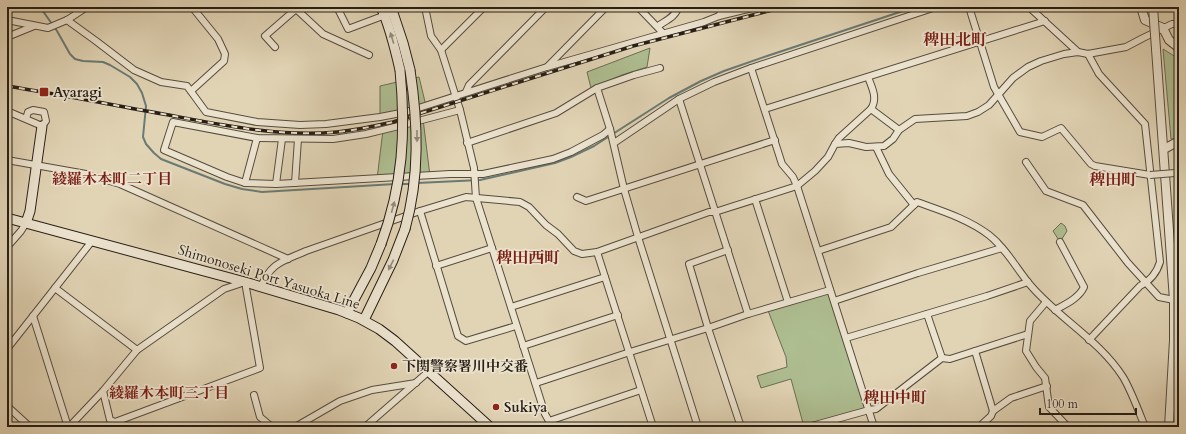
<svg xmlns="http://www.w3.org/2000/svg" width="1186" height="434" font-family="Cardo,'Noto Serif JP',serif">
<rect width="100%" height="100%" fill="#e1d4b5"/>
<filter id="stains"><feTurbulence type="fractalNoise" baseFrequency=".005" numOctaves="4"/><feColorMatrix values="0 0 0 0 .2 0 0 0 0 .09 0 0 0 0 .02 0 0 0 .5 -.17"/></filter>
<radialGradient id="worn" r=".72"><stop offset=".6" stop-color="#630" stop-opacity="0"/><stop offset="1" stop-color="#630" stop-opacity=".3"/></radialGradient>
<g fill="#aebe91" stroke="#6a6e54">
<path d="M650 48 647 67 622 75 591 88 587 72Z"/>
<path d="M1163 49 1179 59V80L1177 88 1179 134 1174 139H1171Z"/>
<path d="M419 77 426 106 380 117V86Z"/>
<path d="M423 119 430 176 377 179 383 130Z"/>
<path d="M1061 223 1065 226 1067 231 1060 242 1053 231Z"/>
<path d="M830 290 869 410 804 427 791 379 761 388 757 376 787 367 786 357 767 308Z"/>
</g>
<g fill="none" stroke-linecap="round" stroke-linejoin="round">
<g stroke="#6a7a75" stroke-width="2">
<path d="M40 7 57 31 70 54 75 59 83 61 103 62 110 65 130 77 137 84 142 93 146 106 143 137 146 144 154 153 161 159 225 184 242 189 262 192 395 184"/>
<path d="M417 183 480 180 555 163 571 157 594 146 669 98 701 81 724 71 767 56 915 7"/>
<path d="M401 184H411"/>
</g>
<g stroke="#564c3e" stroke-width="8">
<g id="minor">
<path d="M294 7 323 34 369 55"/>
<path d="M337 7 348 29 388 14"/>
<path d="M425 7 431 36 441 50 460 110 474 168 476 198 545 414 549 421 641 390"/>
<path d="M638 7 663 33"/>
<path d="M969 7 994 87 1020 132 1042 137 1061 128 1091 164 1095 166 1150 175"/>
<path d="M1029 7 1078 52"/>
<path d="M719 16 725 7"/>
<path d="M7 20 48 28 67 20 87 7"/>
<path d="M67 20 96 41 134 70 161 82 187 86 206 112 257 122 300 125 326 124 380 117 406 112 547 67 704 22 719 16 756 7"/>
<path d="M658 26C665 21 677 16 678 7"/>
<path d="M7 37 34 26"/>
<path d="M275 47 265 36 296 9"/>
<path d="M441 50 484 7"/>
<path d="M1088 54 1099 74 1145 124 1160 262C1157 272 1150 281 1140 286L1089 340"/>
<path d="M548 66 606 7"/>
<path d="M751 68 782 164 793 177 797 186 874 427"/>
<path d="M597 88 610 129 624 189 638 237 698 427"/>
<path d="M191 91 224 61 225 54 218 39 192 7"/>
<path d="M466 92 469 85 546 7"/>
<path d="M679 99 748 314"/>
<path d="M765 109 1045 21"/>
<path d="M871 109 899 130"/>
<path d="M460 110 403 125 366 134 333 139 257 138 173 122 164 150 227 177 245 183 276 184 450 174H483L553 159 571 152 603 135 610 129"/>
<path d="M7 111 42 126 46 121 44 112 33 110 28 112 26 119"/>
<path d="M467 143 556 113 597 88 634 75 660 68"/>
<path d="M614 143 679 99 714 82 751 68 936 7"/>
<path d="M835 144 839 138 871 109C878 98 872 88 868 77"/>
<path d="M876 147 889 174 914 205"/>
<path d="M7 160 86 174 120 184 288 259"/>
<path d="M1026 162 1046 191 1083 205 1128 263 1159 297 1179 301"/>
<path d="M245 183 257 138"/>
<path d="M295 183 298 139"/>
<path d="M276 184 282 139"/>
<path d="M577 197 586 201 775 140"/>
<path d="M755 199 788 302"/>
<path d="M420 211 458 336 466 341 516 326"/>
<path d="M7 247 21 231 26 223"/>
<path d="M728 250 689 264 708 328 741 427"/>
<path d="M818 251 891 227 917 202C942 211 968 219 989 235 1007 249 1017 270 1032 287 1060 319 1100 341 1123 377 1131 390 1139 412 1145 427"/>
<path d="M597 252 653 427"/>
<path d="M436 266 492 248"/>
<path d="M261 287C271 262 284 261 306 251L420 211 466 197 520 202 529 207 546 225 558 234 574 251 582 254 597 252 709 212H715L797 186 815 171 828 157 835 144 849 143 866 147 884 146 893 139 899 130 915 119 967 116 978 112 989 105 1013 78 1028 67 1041 61 1064 54 1078 52 1088 54 1126 47 1143 38 1172 24H1179"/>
<path d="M55 288 137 350"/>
<path d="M834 301 918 273 1002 248"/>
<path d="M1046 302 1030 321 1026 351 1036 367 1045 378 1049 407 1068 427"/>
<path d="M511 307 605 277"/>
<path d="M1055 310C1066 304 1079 298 1084 287L1060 242"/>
<path d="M927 314 942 358"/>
<path d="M33 316 68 427"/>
<path d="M846 338 987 296 1028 282"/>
<path d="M523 346 618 315"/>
<path d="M7 349 92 241"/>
<path d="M975 351 993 411"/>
<path d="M536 383 630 352 708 328 748 314 830 290"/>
<path d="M254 395 260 417 272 427"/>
<path d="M7 406 30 427"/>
<path d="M69 427 103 391 137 350 224 289 245 282 260 368 115 422 110 420 103 391"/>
<path d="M295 427 340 401 372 390 416 383"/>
<path d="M365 427 428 372"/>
<path d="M808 427 869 410 876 409 942 358 950 359 1028 334"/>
<path d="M979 427 991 416 993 411 1011 398 1047 386"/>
</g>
</g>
<g stroke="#564c3e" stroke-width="10">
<g id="tertiary">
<path d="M1141 7 1145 20 1163 28 1169 40 1179 48"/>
<path d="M1156 49 1174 300V340L1169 427"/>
<path d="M1164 149 1179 141"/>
</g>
</g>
<g stroke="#271e16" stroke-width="11">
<g id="secondary">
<path d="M381 7C390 27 395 48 400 70"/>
<path d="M391 7 403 43 410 70"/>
<path d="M7 218 245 282 339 310 359 318 379 329 395 341 490 427"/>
<path d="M26 223 30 211 42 126"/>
<path d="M347 313 371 268 381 244"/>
<path d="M364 320 393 260 405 229"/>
</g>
</g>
<use href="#minor" stroke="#ece3cf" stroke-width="6"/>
<use href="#tertiary" stroke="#ece3cf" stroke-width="8"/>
<use href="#secondary" stroke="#ece3cf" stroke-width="9"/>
<g stroke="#271e16" stroke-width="3.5">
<path id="rail" d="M7 86C63 95 118 106 174 116 227 126 282 137 337 132 356 130 375 126 393 122L633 46 784 7"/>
</g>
<use href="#rail" stroke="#ece3cf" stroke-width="2" stroke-dasharray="6" stroke-linecap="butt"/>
<g stroke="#564c3e" stroke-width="8" stroke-linecap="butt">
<path id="minor-bridge" d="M1150 175 1175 173"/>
</g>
<g stroke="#564c3e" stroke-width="10" stroke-linecap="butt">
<path id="tertiary-bridge" d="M1153 7 1156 49"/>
</g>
<g stroke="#271e16" stroke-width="11" stroke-linecap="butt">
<g id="secondary-bridge">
<path d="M405 229C420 176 418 123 410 70"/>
<path d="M381 244C403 185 406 132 400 70"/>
</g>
</g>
<use href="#minor-bridge" stroke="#ece3cf" stroke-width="6"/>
<use href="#tertiary-bridge" stroke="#ece3cf" stroke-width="8"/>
<use href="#secondary-bridge" stroke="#ece3cf" stroke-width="9"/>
</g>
<defs><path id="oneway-solid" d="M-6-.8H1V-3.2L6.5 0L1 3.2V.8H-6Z"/></defs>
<g fill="#938a7c">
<use href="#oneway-solid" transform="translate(392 38) rotate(-107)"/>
<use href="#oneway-solid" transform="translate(417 136) rotate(90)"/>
<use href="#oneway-solid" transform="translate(393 207) rotate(-75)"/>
<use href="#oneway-solid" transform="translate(391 265) rotate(116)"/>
</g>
<g fill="#8f2418" stroke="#ece3cf" stroke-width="1.5">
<rect x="39" y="87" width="10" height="10" rx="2"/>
<circle cx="394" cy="366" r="4"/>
<circle cx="496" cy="407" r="4"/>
</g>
<g text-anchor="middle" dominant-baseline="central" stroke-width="3.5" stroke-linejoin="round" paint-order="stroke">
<g font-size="14" font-weight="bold" fill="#271e16" stroke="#ece3cf" text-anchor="start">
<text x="53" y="92">Ayaragi</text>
<text x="402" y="366">下関警察署川中交番</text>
<text x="504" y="407">Sukiya</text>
</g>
<g font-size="14" fill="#271e16" stroke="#ece3cf">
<text transform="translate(269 277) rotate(17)">Shimonoseki Port Yasuoka Line</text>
</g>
<g font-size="15" font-weight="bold" fill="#7a1f14" stroke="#ece3cf">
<text x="112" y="179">綾羅木本町二丁目</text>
<text x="169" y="393">綾羅木本町三丁目</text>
</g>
<g font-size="16" font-weight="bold" fill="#7a1f14" stroke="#ece3cf">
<text x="955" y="40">稗田北町</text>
<text x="1113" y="180">稗田町</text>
<text x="528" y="258">稗田西町</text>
<text x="895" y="398">稗田中町</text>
</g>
</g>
<rect width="1186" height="434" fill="none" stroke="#e1d4b5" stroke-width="24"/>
<rect x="8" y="8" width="1170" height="418" fill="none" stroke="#271e16" stroke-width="2"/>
<rect x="12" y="12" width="1162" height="410" fill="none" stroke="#271e16"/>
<path d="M1040 408v6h96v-6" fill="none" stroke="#271e16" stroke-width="2"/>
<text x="1046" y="408" font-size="12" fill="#271e16" stroke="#ece3cf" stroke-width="3" paint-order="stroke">100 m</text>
<rect width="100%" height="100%" filter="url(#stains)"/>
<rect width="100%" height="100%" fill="url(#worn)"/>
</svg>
